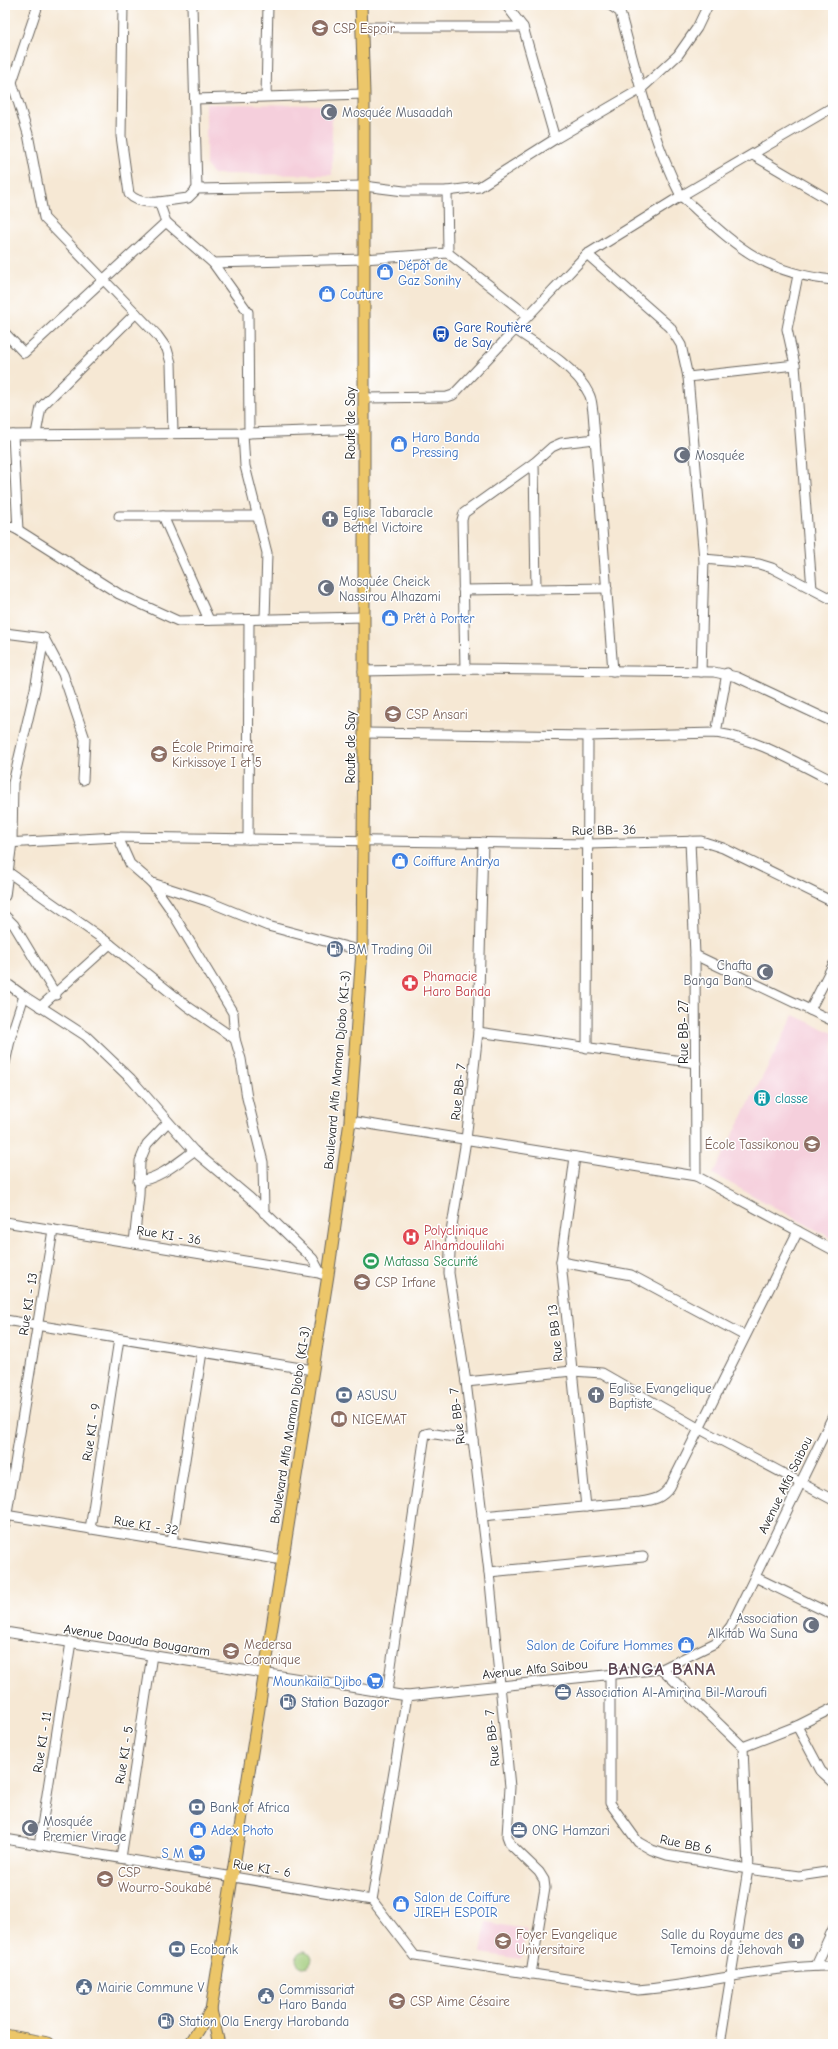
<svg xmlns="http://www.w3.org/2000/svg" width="838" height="2049" font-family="'Comic Neue',sans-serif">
<rect width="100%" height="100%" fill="#fff"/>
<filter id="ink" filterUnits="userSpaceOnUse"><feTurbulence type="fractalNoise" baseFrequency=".025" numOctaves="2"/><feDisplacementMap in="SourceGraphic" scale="8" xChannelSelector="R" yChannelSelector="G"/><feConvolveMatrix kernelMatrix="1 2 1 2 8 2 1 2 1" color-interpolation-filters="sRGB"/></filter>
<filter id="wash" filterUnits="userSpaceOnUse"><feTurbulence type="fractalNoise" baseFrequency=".012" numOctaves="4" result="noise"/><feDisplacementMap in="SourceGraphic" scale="16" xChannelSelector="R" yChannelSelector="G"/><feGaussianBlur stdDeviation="0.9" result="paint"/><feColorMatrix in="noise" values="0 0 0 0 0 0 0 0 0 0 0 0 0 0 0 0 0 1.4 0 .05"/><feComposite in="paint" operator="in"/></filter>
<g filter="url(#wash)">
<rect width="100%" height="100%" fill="#f6e8d4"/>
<g fill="#f5cfdc">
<path d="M206 104 332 105V175L213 174 206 165Z"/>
<path d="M794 1015 833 1033V1239L713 1174Z"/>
<path d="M486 1922 526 1929 521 1959 481 1953Z"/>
</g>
<circle fill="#9ec976" stroke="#5d7249" cx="304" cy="1959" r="8"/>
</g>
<g filter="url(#ink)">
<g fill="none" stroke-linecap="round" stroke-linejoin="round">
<g stroke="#68635c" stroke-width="11">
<g id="minor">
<path d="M123 5 121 136 129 194C136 202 149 203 159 202"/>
<path d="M192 5 197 189"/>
<path d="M506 5 523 27 555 139"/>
<path d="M610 5 620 12C637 74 651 138 681 196L833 107"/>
<path d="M362 27H523"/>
<path d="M5 79 12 82 28 134 44 218 157 335 167 349 171 363 173 433"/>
<path d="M12 82 38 5"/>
<path d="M266 96 268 5"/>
<path d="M195 99 364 94"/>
<path d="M753 155 833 202"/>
<path d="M448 253 447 191 479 187 555 139 641 89 678 55 697 28 708 5"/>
<path d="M587 254 670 327 681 345 688 377"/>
<path d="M213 263 364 259 448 253 527 315"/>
<path d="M798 275 787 329 795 365 812 589"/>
<path d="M514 329C538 345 577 368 589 394 592 399 592 407 593 412L613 671"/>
<path d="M5 333 24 353 166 222"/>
<path d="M364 398 447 397 453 395 586 255 681 196C733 242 759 273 833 280"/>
<path d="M243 433 245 466 267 553 265 619"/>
<path d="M249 433 248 312 213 263 166 222 159 202 188 198 197 189 364 186 404 191H447"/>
<path d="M36 434 41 407 136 313"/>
<path d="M5 435 249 433 363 429"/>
<path d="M534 463 536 589"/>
<path d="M119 516H257"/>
<path d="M163 516 209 620"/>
<path d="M5 524 18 530 13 435"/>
<path d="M18 530 119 594 178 621 364 617"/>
<path d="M704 559 759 564 772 568 833 600"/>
<path d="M463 590 607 588"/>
<path d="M5 633 44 638 35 689 13 783 12 842 5 896"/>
<path d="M44 638 63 674 85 739 83 780"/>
<path d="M465 669 462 520 464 513 534 463 552 447 561 443 595 439"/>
<path d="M363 671 465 669 714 672 737 677 833 722"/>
<path d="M701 672 704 559 688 377 795 365"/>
<path d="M364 733 588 736 716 733C758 739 796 763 833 781"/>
<path d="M716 733 727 673"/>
<path d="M118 837 130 864 152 883 169 907 233 1013 235 1039 241 1059 247 1098 263 1162 264 1213"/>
<path d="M248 839 249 620"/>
<path d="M690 841 695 955 696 1176"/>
<path d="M483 842 478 1032 466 1140 451 1232 449 1273 466 1382 489 1572 510 1787 507 1836 510 1844 539 1872 544 1880 545 1888 531 1974"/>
<path d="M5 843 118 837 589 844 701 841 723 848 833 902"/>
<path d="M8 872 110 944 187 1006 235 1039"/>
<path d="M152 883 207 901 268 926 362 951"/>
<path d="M5 916 14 925 56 995"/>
<path d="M695 955 833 1021"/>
<path d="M5 982 24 996 86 1036 131 1079 194 1151 250 1198 313 1259 321 1274"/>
<path d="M40 1007 110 944"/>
<path d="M810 1010 833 965"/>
<path d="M478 1032 696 1063"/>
<path d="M587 1048 588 736"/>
<path d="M5 1063 11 1036 24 996"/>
<path d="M350 1121 696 1176 833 1250"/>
<path d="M575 1157 561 1262 586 1507"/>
<path d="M138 1181C159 1179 177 1163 194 1151"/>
<path d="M5 1222 325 1274"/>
<path d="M134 1243 139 1195 140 1161 147 1144 168 1122"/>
<path d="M561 1262 631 1275 745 1336"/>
<path d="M5 1320 313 1370"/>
<path d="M466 1382 572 1371 602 1373 698 1428 833 1500"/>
<path d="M5 1515 283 1560"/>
<path d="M482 1516 640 1502C654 1500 662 1498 670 1487L798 1231"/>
<path d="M5 1525 53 1230"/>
<path d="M90 1529 119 1339"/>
<path d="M172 1542 202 1352"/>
<path d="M489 1572 643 1557"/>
<path d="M755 1577 833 1615"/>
<path d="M5 1632 407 1696 662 1669 715 1643 724 1635 731 1626 833 1416"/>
<path d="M662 1669 743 1747 748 1869 720 2044"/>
<path d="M610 1675V1803L638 1842 652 1850 667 1855 748 1869 799 1876 833 1871"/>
<path d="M387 1693 425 1434 429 1433 473 1440"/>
<path d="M407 1696 372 1900 415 1956 638 1990C703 1985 768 1965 833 1966"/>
<path d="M797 1726 821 1771 833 1782"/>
<path d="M743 1747 797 1726 833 1708"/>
<path d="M5 1839 372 1900"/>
<path d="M39 1845 71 1642"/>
<path d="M121 1858 152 1655"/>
<path d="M816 1966 833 1929"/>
</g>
</g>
<g stroke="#68635c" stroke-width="13">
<g id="major">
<path d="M211 2010 219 2044"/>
<path d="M190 2044 211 2010 328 1275 350 1121 362 951 364 733V94L361 5"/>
</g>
</g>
<g stroke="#68635c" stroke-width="15">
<path id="highway" d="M5 2036 48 2044"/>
</g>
<use href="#minor" stroke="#fff" stroke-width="9"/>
<use href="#major" stroke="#ecc669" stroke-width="11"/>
<use href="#highway" stroke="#ecc669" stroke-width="13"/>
</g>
</g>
<defs>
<g id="school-disc" transform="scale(0.9)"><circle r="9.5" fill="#8d6e63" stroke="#fff"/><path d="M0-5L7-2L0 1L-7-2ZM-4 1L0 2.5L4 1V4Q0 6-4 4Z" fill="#fff"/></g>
<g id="mosque-disc" transform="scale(0.9)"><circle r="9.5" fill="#6b7280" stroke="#fff"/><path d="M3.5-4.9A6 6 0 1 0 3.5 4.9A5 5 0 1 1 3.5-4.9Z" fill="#fff"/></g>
<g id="shop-disc" transform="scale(0.9)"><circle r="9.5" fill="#3f7fe0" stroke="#fff"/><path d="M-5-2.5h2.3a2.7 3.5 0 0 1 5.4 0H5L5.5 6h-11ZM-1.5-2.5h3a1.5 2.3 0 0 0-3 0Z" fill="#fff"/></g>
<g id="bus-disc" transform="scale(0.9)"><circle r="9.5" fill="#1a4fb4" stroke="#fff"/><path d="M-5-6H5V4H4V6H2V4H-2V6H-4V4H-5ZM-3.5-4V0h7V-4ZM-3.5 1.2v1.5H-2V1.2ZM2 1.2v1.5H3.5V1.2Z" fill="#fff"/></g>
<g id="church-disc" transform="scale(0.9)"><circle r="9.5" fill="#6b7280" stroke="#fff"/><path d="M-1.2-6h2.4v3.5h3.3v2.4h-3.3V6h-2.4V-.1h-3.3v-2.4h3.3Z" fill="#fff"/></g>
<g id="fuel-disc" transform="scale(0.9)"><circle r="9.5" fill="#5c6f8a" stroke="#fff"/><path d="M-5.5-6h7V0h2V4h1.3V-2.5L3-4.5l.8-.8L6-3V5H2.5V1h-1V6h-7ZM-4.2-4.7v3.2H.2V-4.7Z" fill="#fff"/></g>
<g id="pharmacy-disc" transform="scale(0.9)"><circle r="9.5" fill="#e0444e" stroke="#fff"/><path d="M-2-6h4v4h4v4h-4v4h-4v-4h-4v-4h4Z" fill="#fff"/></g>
<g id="building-disc" transform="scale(0.9)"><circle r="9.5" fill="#0f9aa8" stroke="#fff"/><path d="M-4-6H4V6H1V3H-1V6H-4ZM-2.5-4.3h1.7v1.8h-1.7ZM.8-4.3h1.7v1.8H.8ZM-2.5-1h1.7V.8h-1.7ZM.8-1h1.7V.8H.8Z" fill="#fff"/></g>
<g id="hospital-disc" transform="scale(0.9)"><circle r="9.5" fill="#e0444e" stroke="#fff"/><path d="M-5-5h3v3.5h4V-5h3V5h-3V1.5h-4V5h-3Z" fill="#fff"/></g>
<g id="stadium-disc" transform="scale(0.9)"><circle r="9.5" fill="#2e9e5b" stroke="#fff"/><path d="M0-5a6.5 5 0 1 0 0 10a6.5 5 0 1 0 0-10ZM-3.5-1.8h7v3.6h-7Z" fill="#fff"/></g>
<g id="bank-disc" transform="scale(0.9)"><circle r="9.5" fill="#5c6f8a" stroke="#fff"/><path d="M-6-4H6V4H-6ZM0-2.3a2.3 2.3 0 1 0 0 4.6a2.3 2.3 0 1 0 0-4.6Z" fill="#fff"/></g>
<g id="library-disc" transform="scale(0.9)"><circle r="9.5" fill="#8d6e63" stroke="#fff"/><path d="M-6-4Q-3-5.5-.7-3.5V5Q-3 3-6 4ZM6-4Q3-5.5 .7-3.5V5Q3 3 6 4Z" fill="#fff"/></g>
<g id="supermarket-disc" transform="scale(0.9)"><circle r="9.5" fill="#3f7fe0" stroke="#fff"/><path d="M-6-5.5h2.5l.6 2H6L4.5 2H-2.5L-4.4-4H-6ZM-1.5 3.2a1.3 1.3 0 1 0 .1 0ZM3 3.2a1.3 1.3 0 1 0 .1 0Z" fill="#fff"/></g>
<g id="office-disc" transform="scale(0.9)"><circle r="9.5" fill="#5c6f8a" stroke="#fff"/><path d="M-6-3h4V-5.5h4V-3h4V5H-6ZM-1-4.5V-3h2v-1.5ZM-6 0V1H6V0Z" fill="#fff"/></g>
<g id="university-disc" transform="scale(0.9)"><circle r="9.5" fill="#8d6e63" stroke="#fff"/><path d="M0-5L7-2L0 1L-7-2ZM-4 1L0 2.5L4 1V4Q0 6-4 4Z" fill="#fff"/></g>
<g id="civic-disc" transform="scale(0.9)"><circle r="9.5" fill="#5c6f8a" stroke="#fff"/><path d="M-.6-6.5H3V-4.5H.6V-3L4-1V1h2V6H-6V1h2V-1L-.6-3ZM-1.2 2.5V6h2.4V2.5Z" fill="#fff"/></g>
</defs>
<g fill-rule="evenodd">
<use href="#school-disc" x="320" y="28"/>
<use href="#mosque-disc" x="329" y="112"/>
<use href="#shop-disc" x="385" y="272"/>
<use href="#shop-disc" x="327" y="294"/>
<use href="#bus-disc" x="441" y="334"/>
<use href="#shop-disc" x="399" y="444"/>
<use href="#mosque-disc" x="682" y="455"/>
<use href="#church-disc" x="330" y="519"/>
<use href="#mosque-disc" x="326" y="588"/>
<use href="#shop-disc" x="390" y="618"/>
<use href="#school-disc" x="393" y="714"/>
<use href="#school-disc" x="159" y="754"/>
<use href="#shop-disc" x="400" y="861"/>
<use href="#fuel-disc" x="335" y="949"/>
<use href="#mosque-disc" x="765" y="972"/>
<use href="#pharmacy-disc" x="410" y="983"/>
<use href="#building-disc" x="762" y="1098"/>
<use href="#school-disc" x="812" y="1144"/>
<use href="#hospital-disc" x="411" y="1237"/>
<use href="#stadium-disc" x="371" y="1261"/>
<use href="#school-disc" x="362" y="1282"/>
<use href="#bank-disc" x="344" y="1395"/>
<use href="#church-disc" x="596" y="1395"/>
<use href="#library-disc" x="339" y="1419"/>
<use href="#mosque-disc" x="811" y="1625"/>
<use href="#shop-disc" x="686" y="1645"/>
<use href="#school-disc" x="231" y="1651"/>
<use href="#supermarket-disc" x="375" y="1681"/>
<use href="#office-disc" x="563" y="1692"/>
<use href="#fuel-disc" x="288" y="1702"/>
<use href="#bank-disc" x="197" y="1807"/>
<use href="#mosque-disc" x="30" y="1828"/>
<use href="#shop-disc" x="198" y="1830"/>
<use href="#office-disc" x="519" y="1830"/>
<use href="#supermarket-disc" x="197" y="1853"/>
<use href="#school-disc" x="105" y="1879"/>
<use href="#shop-disc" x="401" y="1904"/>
<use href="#university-disc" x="503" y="1941"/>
<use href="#church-disc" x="796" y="1941"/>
<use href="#bank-disc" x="177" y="1949"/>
<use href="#civic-disc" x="84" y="1987"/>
<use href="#civic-disc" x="266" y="1996"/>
<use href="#school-disc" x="397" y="2001"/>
<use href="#fuel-disc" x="166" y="2021"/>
</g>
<g text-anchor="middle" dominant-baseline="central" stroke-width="3" stroke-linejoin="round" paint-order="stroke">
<g font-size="13" fill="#785e54" stroke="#fff" text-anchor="start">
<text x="333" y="28">CSP Espoir</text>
<text x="406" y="714">CSP Ansari</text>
<text x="172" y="747">École Primaire<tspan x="172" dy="15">Kirkissoye I et 5</tspan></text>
<text x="799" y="1144" text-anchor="end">École Tassikonou</text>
<text x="375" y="1282">CSP Irfane</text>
<text x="352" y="1419">NIGEMAT</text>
<text x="244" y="1644">Medersa<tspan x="244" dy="15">Coranique</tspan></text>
<text x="118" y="1872">CSP<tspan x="118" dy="15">Wourro-Soukabé</tspan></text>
<text x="516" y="1934">Foyer Evangelique<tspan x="516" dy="15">Universitaire</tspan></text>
<text x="410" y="2001">CSP Aime Césaire</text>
</g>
<g font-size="13" fill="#5b616d" stroke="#fff" text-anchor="start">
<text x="342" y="112">Mosquée Musaadah</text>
<text x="695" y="455">Mosquée</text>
<text x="343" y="512">Eglise Tabaracle<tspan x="343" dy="15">Bethel Victoire</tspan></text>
<text x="339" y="581">Mosquée Cheick<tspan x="339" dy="15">Nassirou Alhazami</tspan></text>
<text x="752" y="965" text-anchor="end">Chafta<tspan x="752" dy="15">Banga Bana</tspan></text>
<text x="609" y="1388">Eglise Evangelique<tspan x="609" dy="15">Baptiste</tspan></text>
<text x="798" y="1618" text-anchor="end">Association<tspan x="798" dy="15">Alkitab Wa Suna</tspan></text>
<text x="43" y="1821">Mosquée<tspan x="43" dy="15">Premier Virage</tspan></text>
<text x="783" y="1934" text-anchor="end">Salle du Royaume des<tspan x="783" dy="15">Temoins de Jehovah</tspan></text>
</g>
<g font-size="13" fill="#366cbe" stroke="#fff" text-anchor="start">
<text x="398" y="265">Dépôt de<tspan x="398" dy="15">Gaz Sonihy</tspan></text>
<text x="340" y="294">Couture</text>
<text x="412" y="437">Haro Banda<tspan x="412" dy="15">Pressing</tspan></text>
<text x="403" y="618">Prêt à Porter</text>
<text x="413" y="861">Coiffure Andrya</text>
<text x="673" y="1645" text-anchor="end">Salon de Coifure Hommes</text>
<text x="362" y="1681" text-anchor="end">Mounkaila Djibo</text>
<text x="211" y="1830">Adex Photo</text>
<text x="184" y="1853" text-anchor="end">S M</text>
<text x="414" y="1897">Salon de Coiffure<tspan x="414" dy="15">JIREH ESPOIR</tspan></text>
</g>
<g font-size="13" fill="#164399" stroke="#fff" text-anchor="start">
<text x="454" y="327">Gare Routière<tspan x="454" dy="15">de Say</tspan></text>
</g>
<g font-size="13" fill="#1c1c1c" stroke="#fff">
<text transform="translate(350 423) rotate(-90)">Route de Say</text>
<text transform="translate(350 747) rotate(-90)">Route de Say</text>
<text transform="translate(604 830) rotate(-1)">Rue BB- 36</text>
<text transform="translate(683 1032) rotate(-90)">Rue BB- 27</text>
<text transform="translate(337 1070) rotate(-85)">Boulevard Alfa Maman Djobo (KI-3)</text>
<text transform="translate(458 1092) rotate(-84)">Rue BB- 7</text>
<text transform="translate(169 1235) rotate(9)">Rue KI - 36</text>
<text transform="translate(28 1304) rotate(-81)">Rue KI - 13</text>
<text transform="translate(555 1333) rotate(-96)">Rue BB 13</text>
<text transform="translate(457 1416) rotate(-97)">Rue BB- 7</text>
<text transform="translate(290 1425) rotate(-81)">Boulevard Alfa Maman Djobo (KI-3)</text>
<text transform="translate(91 1432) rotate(-81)">Rue KI - 9</text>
<text transform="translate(785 1485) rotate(-64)">Avenue Alfa Saibou</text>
<text transform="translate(146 1525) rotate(9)">Rue KI - 32</text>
<text transform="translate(137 1640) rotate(9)">Avenue Daouda Bougaram</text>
<text transform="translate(535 1669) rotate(-6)">Avenue Alfa Saibou</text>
<text transform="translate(492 1738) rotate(-96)">Rue BB- 7</text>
<text transform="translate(42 1742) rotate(-81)">Rue KI - 11</text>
<text transform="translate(124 1755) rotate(-81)">Rue KI - 5</text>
<text transform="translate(686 1844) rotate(12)">Rue BB 6</text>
<text transform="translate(262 1868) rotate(9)">Rue KI - 6</text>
</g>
<g font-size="13" fill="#4e5e75" stroke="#fff" text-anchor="start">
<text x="348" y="949">BM Trading Oil</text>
<text x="357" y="1395">ASUSU</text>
<text x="576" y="1692">Association Al-Amirina Bil-Maroufi</text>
<text x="301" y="1702">Station Bazagor</text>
<text x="210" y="1807">Bank of Africa</text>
<text x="532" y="1830">ONG Hamzari</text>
<text x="190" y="1949">Ecobank</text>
<text x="97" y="1987">Mairie Commune V</text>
<text x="279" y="1989">Commissariat<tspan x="279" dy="15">Haro Banda</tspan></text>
<text x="179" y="2021">Station Ola Energy Harobanda</text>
</g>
<g font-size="13" fill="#be3a42" stroke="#fff" text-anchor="start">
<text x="423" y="976">Phamacie<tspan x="423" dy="15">Haro Banda</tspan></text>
<text x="424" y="1230">Polyclinique<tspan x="424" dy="15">Alhamdoulilahi</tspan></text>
</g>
<g font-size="13" fill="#0d838f" stroke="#fff" text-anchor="start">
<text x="775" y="1098">classe</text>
</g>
<g font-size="13" fill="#27864d" stroke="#fff" text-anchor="start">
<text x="384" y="1261">Matassa Securité</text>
</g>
<g font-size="17" font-weight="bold" letter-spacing="1" fill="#5c4551" stroke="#fff">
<text x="662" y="1669">BANGA BANA</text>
</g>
</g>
<rect width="838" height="2049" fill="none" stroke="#fff" stroke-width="20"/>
</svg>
